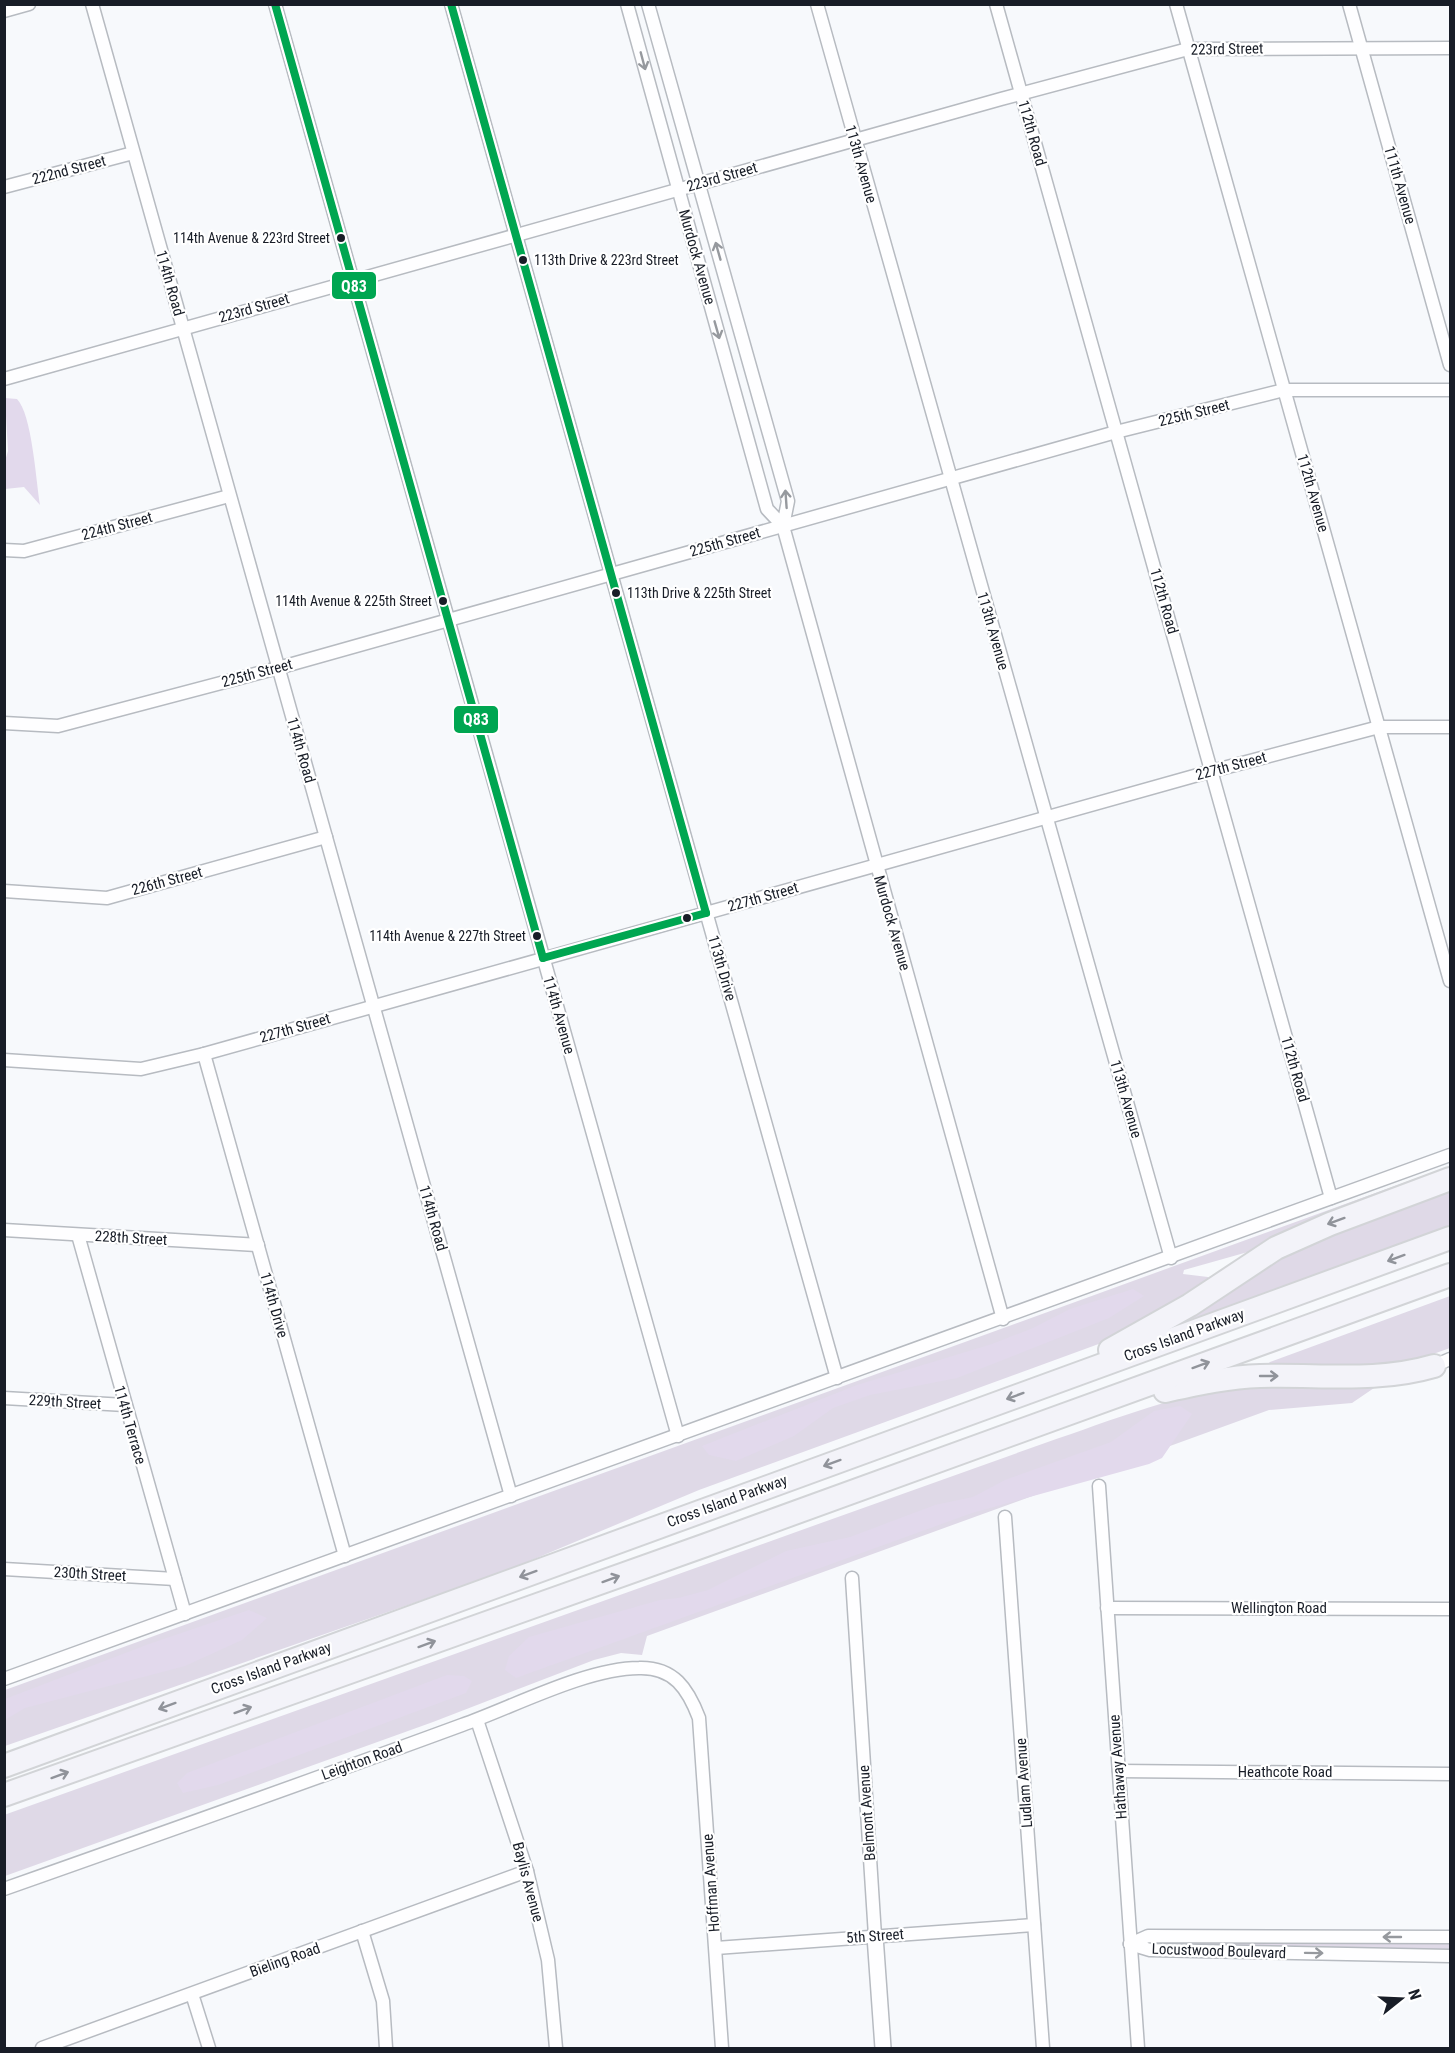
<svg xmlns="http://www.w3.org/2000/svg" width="1455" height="2053" font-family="'Roboto Condensed',sans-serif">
<rect width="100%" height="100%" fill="#f7f9fc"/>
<g fill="#dfd9e7">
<path d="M1450 1166V1171L1262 1248 1184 1270 1183 1274 1208 1277V1283L1126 1334 699 1490 508 1570 5 1746V1690Z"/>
<path d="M1450 1191V1226L1185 1322C1258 1252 1358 1225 1450 1191Z"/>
<path d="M1450 1296V1348L1394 1368 1264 1367 1270 1362Z"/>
<path d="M1254 1386 1374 1388 1352 1403 1269 1410 647 1636 642 1655 621 1653 594 1660 433 1722 5 1876 4 1815 1045 1443C1113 1420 1182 1391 1254 1386Z"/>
<path d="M1148 1936 1450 1937V1956L1130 1944Z"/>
</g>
<g fill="#e2d9ec">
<path d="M5 398 17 399C32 414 36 481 40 505L24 487 5 489V461L8 451Z"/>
<path d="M1133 1289 1144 1296 1109 1318 957 1378 870 1395 833 1408 794 1436 736 1461 709 1455 702 1446 857 1385 992 1344 1033 1328 1070 1309Z"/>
<path d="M1180 1406 1192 1414 1162 1458 1149 1464 972 1513 516 1678 505 1670 509 1656 529 1637 660 1600 678 1598 708 1590 786 1551 850 1537 935 1505 973 1497 1005 1480 1111 1442 1154 1411Z"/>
<path d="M249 1610 267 1618 242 1640 185 1666 25 1708 5 1720V1699L149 1644Z"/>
<path d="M447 1675 464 1676 472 1681 466 1693 218 1785 183 1793 177 1783 187 1773Z"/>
</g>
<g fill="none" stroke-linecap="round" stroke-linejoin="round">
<g stroke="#b7bbc1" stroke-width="15">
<g id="minor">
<path d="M92 4 511 1496"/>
<path d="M275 4 678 1436"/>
<path d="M451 4 837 1378"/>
<path d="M627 4 767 509 783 526 788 501 648 4"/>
<path d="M817 4 1171 1258"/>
<path d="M996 4 1331 1198"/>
<path d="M1176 4 1450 981"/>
<path d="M1349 4 1450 365"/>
<path d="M4 11 29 4"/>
<path d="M4 187 133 153"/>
<path d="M4 379 1001 99 1188 49 1450 48"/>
<path d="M783 526 1003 1319"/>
<path d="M4 550 24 551 229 496"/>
<path d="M4 723 58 726 278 668 1116 432 1284 390H1450"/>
<path d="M4 891 107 898 326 837"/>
<path d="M204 1054 345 1556"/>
<path d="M4 1060 141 1069 204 1054 1212 771 1379 727H1450"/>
<path d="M4 1230 258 1245"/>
<path d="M78 1235 185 1614"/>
<path d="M1434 1366 1450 1359"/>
<path d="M4 1398 125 1405"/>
<path d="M1099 1486 1138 2048"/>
<path d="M1005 1517 1043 2048"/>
<path d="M4 1569 175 1579"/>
<path d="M852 1578 875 1936"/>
<path d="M1107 1608 1450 1609"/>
<path d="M4 1679 1450 1155"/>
<path d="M477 1720 527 1871 548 1960 556 2048"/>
<path d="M1119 1771 1450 1774"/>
<path d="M4 1889C157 1835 310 1781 462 1725 513 1707 587 1668 639 1668 674 1667 688 1689 699 1718L722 2048"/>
<path d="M362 1931 383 2001 386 2048"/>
<path d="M1130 1944 1148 1936 1450 1937"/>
<path d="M1130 1944 1150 1950 1450 1956"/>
<path d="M716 1948 1034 1925"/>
<path d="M192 1994 209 2048"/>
<path d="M42 2048 527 1871"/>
</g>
</g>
<g stroke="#b7bbc1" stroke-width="18">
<path id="tertiary" d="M875 1936 883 2048"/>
</g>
<g stroke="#d2d4d7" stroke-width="26">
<g id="motorway">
<path d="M1110 1350 1190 1305 1276 1248 1330 1224 1450 1179"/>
<path d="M1165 1391C1197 1384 1228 1377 1260 1376 1319 1374 1376 1383 1434 1366"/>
<path d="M4 1766 1450 1238"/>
<path d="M4 1795 706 1545 1450 1275"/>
</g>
</g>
<use href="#minor" stroke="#fefeff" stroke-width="12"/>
<use href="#tertiary" stroke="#fefeff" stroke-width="15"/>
<use href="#motorway" stroke="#f3f3f9" stroke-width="22"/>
<g stroke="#fff" stroke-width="12">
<g id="bus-1">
<path d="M275 4 543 958"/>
<path d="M451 4 706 913"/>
<path d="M543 958 706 913"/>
</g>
</g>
<use href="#bus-1" stroke="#00a651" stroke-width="8"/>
</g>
<defs><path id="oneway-shaft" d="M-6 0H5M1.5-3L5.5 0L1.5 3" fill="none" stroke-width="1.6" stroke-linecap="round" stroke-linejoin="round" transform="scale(1.5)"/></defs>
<g stroke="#96999e">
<use href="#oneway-shaft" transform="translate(643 61) rotate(75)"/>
<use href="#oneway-shaft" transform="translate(718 251) rotate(-106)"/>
<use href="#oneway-shaft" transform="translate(717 330) rotate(74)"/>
<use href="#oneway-shaft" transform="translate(786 499) rotate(-94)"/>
<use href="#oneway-shaft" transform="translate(1392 1937) rotate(-180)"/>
<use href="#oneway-shaft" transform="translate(1314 1953) rotate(1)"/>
</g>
<g stroke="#90939a">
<use href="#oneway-shaft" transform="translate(1336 1221) rotate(160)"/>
<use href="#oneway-shaft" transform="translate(1396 1258) rotate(160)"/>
<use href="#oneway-shaft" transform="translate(1201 1365) rotate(-20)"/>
<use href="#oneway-shaft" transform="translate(1269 1376)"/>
<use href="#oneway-shaft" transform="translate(1015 1396) rotate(160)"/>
<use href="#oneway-shaft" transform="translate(832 1463) rotate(160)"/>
<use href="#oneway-shaft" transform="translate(528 1574) rotate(160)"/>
<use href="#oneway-shaft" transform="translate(611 1579) rotate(-20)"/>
<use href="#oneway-shaft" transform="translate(427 1644) rotate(-20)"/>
<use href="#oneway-shaft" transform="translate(167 1706) rotate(160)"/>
<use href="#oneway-shaft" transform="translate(243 1710) rotate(-20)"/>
<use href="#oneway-shaft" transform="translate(60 1775) rotate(-20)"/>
</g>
<g fill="#181d27" stroke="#fff" stroke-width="2">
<circle cx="341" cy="238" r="5"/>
<circle cx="523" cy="260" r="5"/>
<circle cx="616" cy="593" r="5"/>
<circle cx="443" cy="601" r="5"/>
<circle cx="687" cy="918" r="5"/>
<circle cx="537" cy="936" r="5"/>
</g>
<g text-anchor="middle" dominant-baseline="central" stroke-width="4.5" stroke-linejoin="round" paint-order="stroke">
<g font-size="14" fill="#181d27" stroke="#fff" text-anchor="end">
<text x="330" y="238">114th Avenue &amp; 223rd Street</text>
<text x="534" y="260" text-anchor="start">113th Drive &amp; 223rd Street</text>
<text x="627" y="593" text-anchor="start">113th Drive &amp; 225th Street</text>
<text x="432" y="601">114th Avenue &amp; 225th Street</text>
<text x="526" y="936">114th Avenue &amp; 227th Street</text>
</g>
<g font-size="15" fill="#181d27" stroke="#fff">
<text transform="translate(1227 49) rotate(-1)">223rd Street</text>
<text transform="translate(1032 133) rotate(74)">112th Road</text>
<text transform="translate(861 164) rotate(74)">113th Avenue</text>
<text transform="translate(69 170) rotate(-15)">222nd Street</text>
<text transform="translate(722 177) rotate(-16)">223rd Street</text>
<text transform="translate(1400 185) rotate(74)">111th Avenue</text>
<text transform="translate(697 257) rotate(74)">Murdock Avenue</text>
<text transform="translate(170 283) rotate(74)">114th Road</text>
<text transform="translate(254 308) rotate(-16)">223rd Street</text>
<text transform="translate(1194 413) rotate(-14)">225th Street</text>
<text transform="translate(1313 493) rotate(74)">112th Avenue</text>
<text transform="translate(117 526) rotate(-15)">224th Street</text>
<text transform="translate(725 542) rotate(-16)">225th Street</text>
<text transform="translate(1164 601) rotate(74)">112th Road</text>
<text transform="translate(993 631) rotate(74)">113th Avenue</text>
<text transform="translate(257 673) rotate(-15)">225th Street</text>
<text transform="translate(301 750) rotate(74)">114th Road</text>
<text transform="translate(1231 766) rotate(-15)">227th Street</text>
<text transform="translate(167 881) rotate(-15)">226th Street</text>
<text transform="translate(763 897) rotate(-16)">227th Street</text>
<text transform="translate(892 923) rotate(74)">Murdock Avenue</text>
<text transform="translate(722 968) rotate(74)">113th Drive</text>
<text transform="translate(559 1015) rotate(74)">114th Avenue</text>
<text transform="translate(295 1028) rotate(-16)">227th Street</text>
<text transform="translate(1295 1069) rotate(74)">112th Road</text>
<text transform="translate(1126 1099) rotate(74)">113th Avenue</text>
<text transform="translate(433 1218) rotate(74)">114th Road</text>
<text transform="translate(131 1238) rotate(3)">228th Street</text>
<text transform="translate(274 1305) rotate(74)">114th Drive</text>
<text transform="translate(1184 1335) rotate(-20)">Cross Island Parkway</text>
<text transform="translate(65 1402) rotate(3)">229th Street</text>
<text transform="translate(130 1425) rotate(74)">114th Terrace</text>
<text transform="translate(727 1501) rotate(-20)">Cross Island Parkway</text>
<text transform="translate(90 1574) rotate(3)">230th Street</text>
<text x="1279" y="1608">Wellington Road</text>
<text transform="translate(271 1668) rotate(-20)">Cross Island Parkway</text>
<text transform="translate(362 1761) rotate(-20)">Leighton Road</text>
<text transform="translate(1118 1767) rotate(-94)">Hathaway Avenue</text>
<text x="1285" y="1772">Heathcote Road</text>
<text transform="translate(1024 1783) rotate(-94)">Ludlam Avenue</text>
<text transform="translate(867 1813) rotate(-94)">Belmont Avenue</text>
<text transform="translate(528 1882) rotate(75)">Baylis Avenue</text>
<text transform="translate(711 1883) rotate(-94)">Hoffman Avenue</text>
<text transform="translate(875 1936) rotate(-4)">5th Street</text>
<text transform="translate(1219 1951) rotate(2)">Locustwood Boulevard</text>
<text transform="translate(285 1960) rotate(-20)">Bieling Road</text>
</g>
</g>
<g stroke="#fff" stroke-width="2">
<rect x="331" y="271" width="46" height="29" rx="6" fill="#00a651"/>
<rect x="453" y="705" width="46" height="29" rx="6" fill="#00a651"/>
</g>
<g font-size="16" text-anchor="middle" font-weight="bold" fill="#fff">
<text x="354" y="292">Q83</text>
<text x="476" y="725">Q83</text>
</g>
<rect width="1455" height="2053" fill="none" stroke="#181d27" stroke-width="12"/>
<g transform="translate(1401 1999) rotate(72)" stroke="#ffffff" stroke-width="4.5" paint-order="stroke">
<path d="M0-4.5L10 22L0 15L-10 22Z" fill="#181d27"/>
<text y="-9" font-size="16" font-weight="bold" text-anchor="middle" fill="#181d27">N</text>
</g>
</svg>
